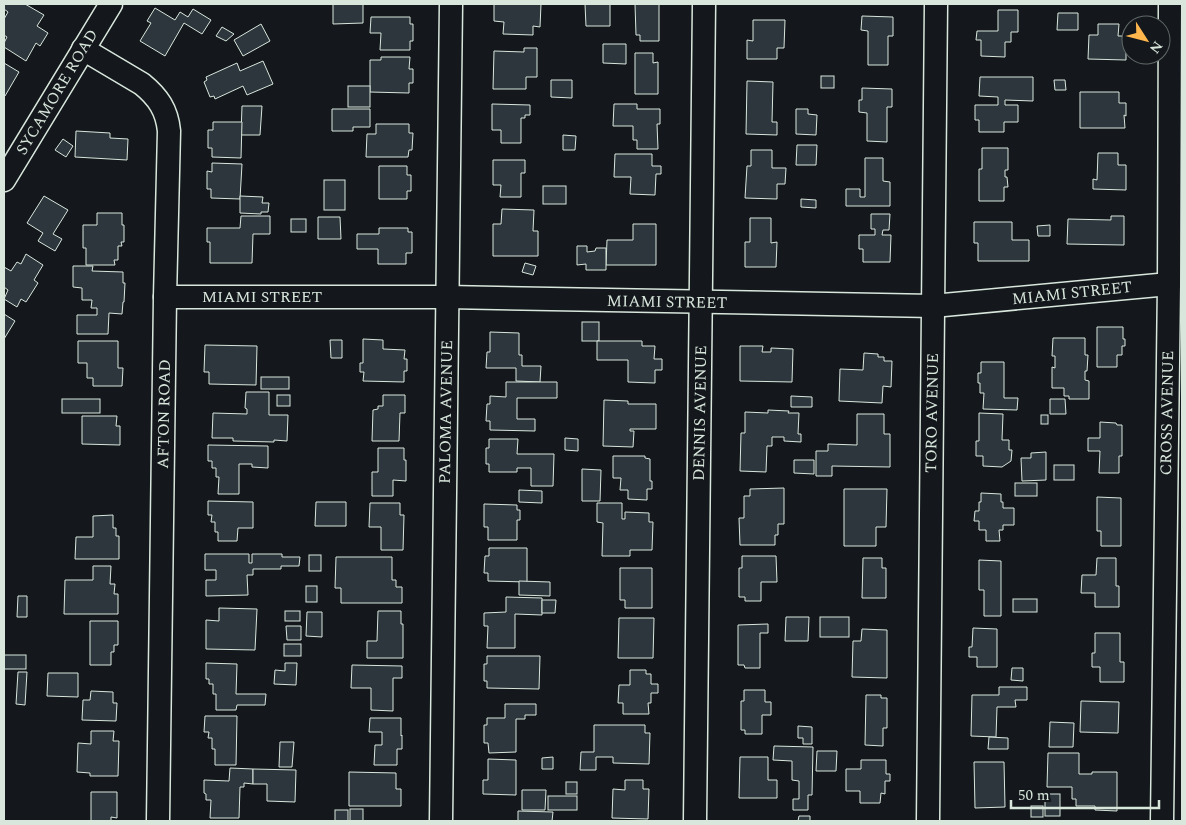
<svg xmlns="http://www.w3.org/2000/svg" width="1186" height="825" font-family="Spectral,serif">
<rect width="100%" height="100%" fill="#14181c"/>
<g fill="#2c363c" stroke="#d8e6dc">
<path d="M4 4H25L44 15 37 26 48 33 40 46 36 43 26 61 4 47V43L7 37 4 35V19L8 12 4 9Z"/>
<path d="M333 4H363V23L333 24Z"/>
<path d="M494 4H541L540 27 533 26V35L503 34 504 22 494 21Z"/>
<path d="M585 4H610V26H586Z"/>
<path d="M635 4H659V41H640V35H636Z"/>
<path d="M155 8 175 20 180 12 188 17 193 9 211 20 202 34 184 23 165 56 140 41 151 23 147 21Z"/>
<path d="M998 10H1018V32H1011V42H1005V57L981 56V40H976L977 31H998Z"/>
<path d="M1058 13H1078V30H1057Z"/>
<path d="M862 16 893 17V36H888V65H868V31L861 30Z"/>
<path d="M371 17H410V24H413V41H410V50H380L381 33H370Z"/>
<path d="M753 20H785L784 48H777V59H747V40L753 41Z"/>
<path d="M261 24 270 41 243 56 234 40Z"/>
<path d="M1098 24H1119L1118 36H1126V60L1088 59 1089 35H1098Z"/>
<path d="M222 27 234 34 226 41 216 36Z"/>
<path d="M603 44H626V64L603 63Z"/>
<path d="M524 48H537V77H526V89H493L494 51 524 52Z"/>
<path d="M635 53H653V63L658 62V94H635Z"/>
<path d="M381 57H410L409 69H413V83H409V93L370 92V60H381Z"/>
<path d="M263 61 273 84 247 95 243 86 215 99 214 96 210 97 204 82 207 80 206 77 237 63 240 71Z"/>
<path d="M4 63 19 72 5 96 4 95Z"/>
<rect x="821" y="76" width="13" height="12"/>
<path d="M980 77H1033V101L1005 100V105H1018V122H1004V132H979V120H975V105H998V97L979 96Z"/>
<path d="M551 80H572V98L551 97Z"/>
<path d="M1054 80H1065L1066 90H1055Z"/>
<path d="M747 81 773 82 772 122H777V135L746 134Z"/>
<rect x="348" y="86" width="22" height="21"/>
<path d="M862 88 892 89V107H887V142L867 141V113L859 112V100H862Z"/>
<path d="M1080 92H1119V103H1126V116L1124 115 1125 128H1080Z"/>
<path d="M492 104 530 105V115H525V118H521V143H501V130H492Z"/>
<path d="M614 104H637V109H660V124H657L658 149H637V140H633V126H613Z"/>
<path d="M242 106H262L260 135H241Z"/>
<path d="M332 109H370V127H353V131H332Z"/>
<path d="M796 109H808V114L817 115 816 135 796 134Z"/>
<path d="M213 122H242L241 158 212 157V148H208V130H213Z"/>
<path d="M376 124H409V133H413L412 150H409L408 157H366L367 134H376Z"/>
<path d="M76 131 110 133V138L128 139 127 160 75 157Z"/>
<path d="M563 135 576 136 575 150H563Z"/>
<path d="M63 139 73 146 66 157 55 150Z"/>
<path d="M797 145H817L816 165H796Z"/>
<path d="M982 148H1008V170H1005V177H1007L1008 187H1004V201H979V169H982Z"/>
<path d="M751 150H772V168H786L785 184H777V199L745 198 747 166H751Z"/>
<path d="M1098 153H1118V165H1126V190L1093 189V179L1097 180Z"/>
<path d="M615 154H652V166H661V174H656L655 195 630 194 631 177H614Z"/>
<path d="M865 158H883V181L890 182V206H846V189H860V197H865Z"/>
<path d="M493 160H525V173H521V197H500L501 185H493Z"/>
<path d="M212 163 242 164 240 199 211 198V189H207V171L212 172Z"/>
<path d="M379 166H407V175H411V191H407V199H379Z"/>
<rect x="324" y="180" width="21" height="30"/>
<rect x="543" y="186" width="23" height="18"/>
<path d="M44 196 68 210 53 234 62 239 55 251 38 241 43 233 27 223Z"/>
<path d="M240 196 263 197 262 203H269L268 212H261V214L240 213Z"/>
<path d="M801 199 816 200V208L801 207Z"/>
<path d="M502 209 534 210 533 231H538V256H493V224H501Z"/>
<path d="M97 213H122V225H124V242H121L122 246H118V260H114L115 265H86V248H83V225H97Z"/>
<path d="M871 214H890L889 230H883L882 235H891L890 262H863V249H859V235H875V229H871Z"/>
<path d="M241 216H270V234H253L252 263H210V242H207V228H240Z"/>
<path d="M1111 216H1124V245L1067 244 1068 219 1111 220Z"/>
<path d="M318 217H340L341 239H318Z"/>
<path d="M750 218H771V243L777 242 776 267H745V242H750Z"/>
<rect x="291" y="219" width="15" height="13"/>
<path d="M974 222H1012V240H1029V261H978V243H974Z"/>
<path d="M633 224H656V265H606L607 240H633Z"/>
<path d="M1050 225V236H1038L1037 226Z"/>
<path d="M379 228H408V232H412V253H406V264H378V249H357V234H379Z"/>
<path d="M577 246H587V252L595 251 596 248H606V270H586V264L577 265Z"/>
<path d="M26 254 43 265 34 280 38 283 26 302 21 299 17 307 4 299 8 290 4 287V267L11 271 17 262 21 264Z"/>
<path d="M525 263 536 266 533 275 522 272Z"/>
<path d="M73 266H93L92 271 123 272V283H125L124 302H123L122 314 109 313 108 334H77V315H97V308H91L92 300H82V288L73 287Z"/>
<path d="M4 314 15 321 4 339Z"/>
<rect x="582" y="322" width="17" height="19"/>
<path d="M1097 327H1123V339H1125V346H1122V355H1117V367H1097Z"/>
<path d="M490 332 519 333V355H522V366H541L540 382 516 381V368H486L487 352H490Z"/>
<path d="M1053 338H1085V355H1088L1087 371H1085V380L1089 381V399H1069V396H1064V388H1052V367L1055 368V356H1052Z"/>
<path d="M363 339 383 340V349L405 350 404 359H407V371H404V382L363 381 364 372H360V363H363Z"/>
<path d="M330 340H342V358H331Z"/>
<path d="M78 341H118V368H123L122 386H93V378H87V363H78Z"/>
<path d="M597 341H642V346H655L654 359H662V370H655V383L628 382V360H597Z"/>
<path d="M205 345 257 346 256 385 209 384V372H204Z"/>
<path d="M740 346H763L762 352H771V348L793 349 792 382 740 381Z"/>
<path d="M864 353 878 354V357H884V361H892L891 387 883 386 882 403 839 401 840 369 863 370Z"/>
<path d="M981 362H1004V398H1018L1017 410 983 409 984 393H980V383H978V373H981Z"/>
<rect x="261" y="377" width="28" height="12"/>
<path d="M506 382H557V398H517V419H535V431L490 430V421H486L487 404H490V396L506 397Z"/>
<path d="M246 392H269V415H288L287 441 274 440V442L233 441V438H212L213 413 247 414V409L245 408Z"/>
<rect x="277" y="395" width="13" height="11"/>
<path d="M383 395H405V413H400L399 441H372L373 410 378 409V406H383Z"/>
<path d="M791 396 812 397V407H791Z"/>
<rect x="62" y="399" width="38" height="14"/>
<path d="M1050 399H1065L1066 414H1050Z"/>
<path d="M604 400 628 401V404H656V429H630V431H634L633 447 603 446Z"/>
<path d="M768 410 789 411 788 413H799L798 434H801V442L784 441V437H772V446H767L766 472 740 471 741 433H745V412L768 413Z"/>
<path d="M979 413 1003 414 1002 440H1009V450H1012L1011 461 1002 467 983 466V456H976V441H979Z"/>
<path d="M857 414H884V434H890V467L832 466V476H816V451H828V444L857 445Z"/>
<rect x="1041" y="415" width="7" height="9"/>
<path d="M82 416H117L116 426H120V445L82 444Z"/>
<path d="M1100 422 1116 423 1117 425H1122V456H1119V473H1099L1100 451H1088V438H1100Z"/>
<path d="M565 438 578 439V451L565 450Z"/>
<path d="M489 439H518L517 454H554L553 486H531V468H517V472H489V464H486V448H489Z"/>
<path d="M208 445 268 446V468L252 467V464H239V494H218L219 477H216V468H212V461H208Z"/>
<path d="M378 448H404V460H406V481L393 480V496H372V472H378Z"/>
<path d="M1046 452V480L1022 481 1021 458H1031V453Z"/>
<path d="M613 456H645V458L650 459V481H652V489H647V500L628 499V490H620L621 478H613Z"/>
<path d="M794 460H814V474L794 473Z"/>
<rect x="1054" y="465" width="20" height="15"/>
<path d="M582 469 601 470 600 501H582Z"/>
<rect x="1015" y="483" width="22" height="13"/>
<path d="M784 488V524H778V535H775V545H740L739 518H744V496H750V489Z"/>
<path d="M844 489H887L886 527H876V546H844Z"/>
<path d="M519 490 542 491V503L519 502Z"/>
<path d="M981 493 1001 494V502H1003V508H1014V525H1003V530H999L1000 541H986V530H979V521H974L975 511H979V502H981Z"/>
<path d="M1097 497 1121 498V546H1101V531H1097Z"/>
<path d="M208 501 253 502V528H238L237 541H218V532H215V522H211L212 515H208Z"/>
<path d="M316 502H346V526H315Z"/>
<path d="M370 503H400V515H404L403 550H381V527H369Z"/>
<path d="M597 503H622V519H625V512L649 513V522H653L652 550H630V556H602L603 523 597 522Z"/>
<path d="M484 504 517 505V510H520V520H517V540H488V527H484Z"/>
<path d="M113 515V528H116V536H119V559H75L76 537H93V516Z"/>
<path d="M489 548H527V582L488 581V573H484L485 556H489Z"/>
<path d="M205 554H249V563H252V554H282V557H300L299 566H281V569H253V575H247L248 595 206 596V580H216V570H205Z"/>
<rect x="309" y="555" width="12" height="16"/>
<path d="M742 556H776L777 582H761V601H745V597H739V568H742Z"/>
<path d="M336 557H392V580H396V587H402V603H341V588H335Z"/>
<path d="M863 558H882V568H886V598H862Z"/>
<path d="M1097 558H1116V586H1119V607H1095V593H1081L1082 575H1096Z"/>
<path d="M979 560 1001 561V616H984V590H979Z"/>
<path d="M93 566H111L110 584H115L114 594H118V614H64L65 580H93Z"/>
<path d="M620 568H652V608H625V600H620Z"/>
<path d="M519 581 550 582V596L519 595Z"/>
<rect x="306" y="586" width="11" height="16"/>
<path d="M18 596H27V617H17Z"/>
<path d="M506 597 542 598V615L515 614V648H487L488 626H484V613L506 612Z"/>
<rect x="1013" y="599" width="24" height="13"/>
<path d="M542 600H556L555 613H542Z"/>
<path d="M219 608 257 609 255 650 206 649V620L219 621Z"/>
<rect x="285" y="611" width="15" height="10"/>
<path d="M378 611H401V624H403V658H367V641H377Z"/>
<path d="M307 612H322V637L306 636Z"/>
<path d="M786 617H809L808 641H785Z"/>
<rect x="820" y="617" width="29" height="20"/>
<path d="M619 618H654L653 658H618Z"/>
<path d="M90 621H118V645H114V652H111V665H90Z"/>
<path d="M768 624V633H760V668H745L744 665H738V625Z"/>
<path d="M286 626H301V640H287Z"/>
<path d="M973 628 997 629V667H977V657H969V647H972Z"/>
<path d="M862 629 887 630V678L852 677 853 641H861Z"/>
<path d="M1095 633H1120V662H1124V682H1100V667H1092V653H1095Z"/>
<rect x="284" y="644" width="17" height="12"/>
<rect x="4" y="655" width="22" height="14"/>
<path d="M487 656H540L539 689 487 688V681H484V664H487Z"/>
<path d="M206 663 237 664 236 694H266L265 705H237L236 710H216V694H213V684H209V679H206Z"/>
<path d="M285 663H297L296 685 274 684 275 670 285 671Z"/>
<path d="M352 665 402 666V678H393V711L371 710V688H351Z"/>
<path d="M1012 668H1023V681L1011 680Z"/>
<path d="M630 670H646V674H651V684H658V693H651V703H648L649 714H623V703H618L619 685H630Z"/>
<path d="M18 672H27L25 705 16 704Z"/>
<path d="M48 673H78V697L47 696Z"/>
<path d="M999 687H1027V700H1015L1016 707H997L996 737 971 736 972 695H999Z"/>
<path d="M744 690H765V702H771V715H762V734H745V730H741V701H744Z"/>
<path d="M91 691 113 692V703H117L116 721 82 720 83 700H90Z"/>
<path d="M866 695H881V698H887V728H883V746L865 745Z"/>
<path d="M1081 701 1119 702 1118 733 1080 732Z"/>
<path d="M505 704H536V715H525V719H516V752L489 753 488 743H484V725H487V718H505Z"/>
<path d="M205 716H237L236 765H215V749H212V738H208L209 732H204Z"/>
<path d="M370 718H401V736L402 735V749H397V765H374L375 745H382V732H369Z"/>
<path d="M1050 722 1074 723 1073 747H1049Z"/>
<path d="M594 725H645V733H650L649 764 613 763V757H596V770H580L581 752H594Z"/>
<path d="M798 726 812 727V744H803V738H798Z"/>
<path d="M91 731H114L113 741H119L118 776H90V773L77 772 78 743 91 744Z"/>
<path d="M989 737 1008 738V749H988Z"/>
<path d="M280 742H294L292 767H279Z"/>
<path d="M774 746 813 747 812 795H808V810H793V799H799V781L792 780V761L773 760Z"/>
<path d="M817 751H837L836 771H816Z"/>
<path d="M1048 753H1079V774H1092V772H1117V811L1095 810V806H1076V799H1072V787H1047Z"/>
<path d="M553 757V769H542V758Z"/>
<path d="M740 757H768V780H777V798H739Z"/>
<path d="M488 759 516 760V795L483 794V780H488Z"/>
<path d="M861 760H886V774H890V781H885V794L881 793 880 803H860V791H846V769H861Z"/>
<path d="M974 762H1004L1005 807 975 808Z"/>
<path d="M230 768 253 769V784L244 783V787H240L239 818H210L211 800H206V794L204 793V780L229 781Z"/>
<path d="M253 769 296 770 295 802 267 801V784H253Z"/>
<path d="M349 772 396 773V789H401V806H349Z"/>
<path d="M625 780H643V789H649L648 819 612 818 613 789 625 790Z"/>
<rect x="566" y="782" width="11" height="12"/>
<path d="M522 790H546L545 810H522Z"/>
<path d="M91 792H117V818L111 817V821H91Z"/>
<rect x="1045" y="794" width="15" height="22"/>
<rect x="548" y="796" width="29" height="14"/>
<rect x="1031" y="806" width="12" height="11"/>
<rect x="350" y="809" width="13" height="12"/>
<rect x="335" y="810" width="13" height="11"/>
<path d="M518 811 553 812 552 821H518Z"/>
<path d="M799 816H810V821H798Z"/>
</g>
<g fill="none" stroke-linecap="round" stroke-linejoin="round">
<g stroke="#d8e6dc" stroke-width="25">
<g id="minor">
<path d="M83 49 142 84C158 97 167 110 169 131L165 297 158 821"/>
<path d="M4 180 111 4"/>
<path d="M165 297H447L933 306 1169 284"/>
<path d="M441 821 451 4"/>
<path d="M695 821 704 4"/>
<path d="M928 821 936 4"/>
<path d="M1162 821 1169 284 1170 4"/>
</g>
</g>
<use href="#minor" stroke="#14181c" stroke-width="22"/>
</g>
<g text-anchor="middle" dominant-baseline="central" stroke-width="4" stroke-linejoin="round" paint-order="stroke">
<g font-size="16" fill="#d8e6dc" stroke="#14181c">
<text transform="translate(57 92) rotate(-59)">SYCAMORE ROAD</text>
<text transform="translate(1072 293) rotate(-6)">MIAMI STREET</text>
<text x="262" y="297">MIAMI STREET</text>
<text transform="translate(667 302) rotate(1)">MIAMI STREET</text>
<text transform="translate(446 412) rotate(-89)">PALOMA AVENUE</text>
<text transform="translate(700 413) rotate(-89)">DENNIS AVENUE</text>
<text transform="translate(932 413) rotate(-89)">TORO AVENUE</text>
<text transform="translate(1167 413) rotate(-89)">CROSS AVENUE</text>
<text transform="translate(164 414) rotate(-89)">AFTON ROAD</text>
</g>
</g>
<rect width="1186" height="825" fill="none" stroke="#d8e6dc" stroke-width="10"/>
<g transform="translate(1146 40) rotate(126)"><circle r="24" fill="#14181c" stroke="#626a69"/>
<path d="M0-4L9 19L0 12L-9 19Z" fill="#ffb74d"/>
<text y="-8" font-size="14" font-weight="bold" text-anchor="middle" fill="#d8e6dc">N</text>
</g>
<path d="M1011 800v8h148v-8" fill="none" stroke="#d8e6dc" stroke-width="2.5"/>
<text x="1018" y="800" font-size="15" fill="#d8e6dc" stroke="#14181c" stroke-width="4" paint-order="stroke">50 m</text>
</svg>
